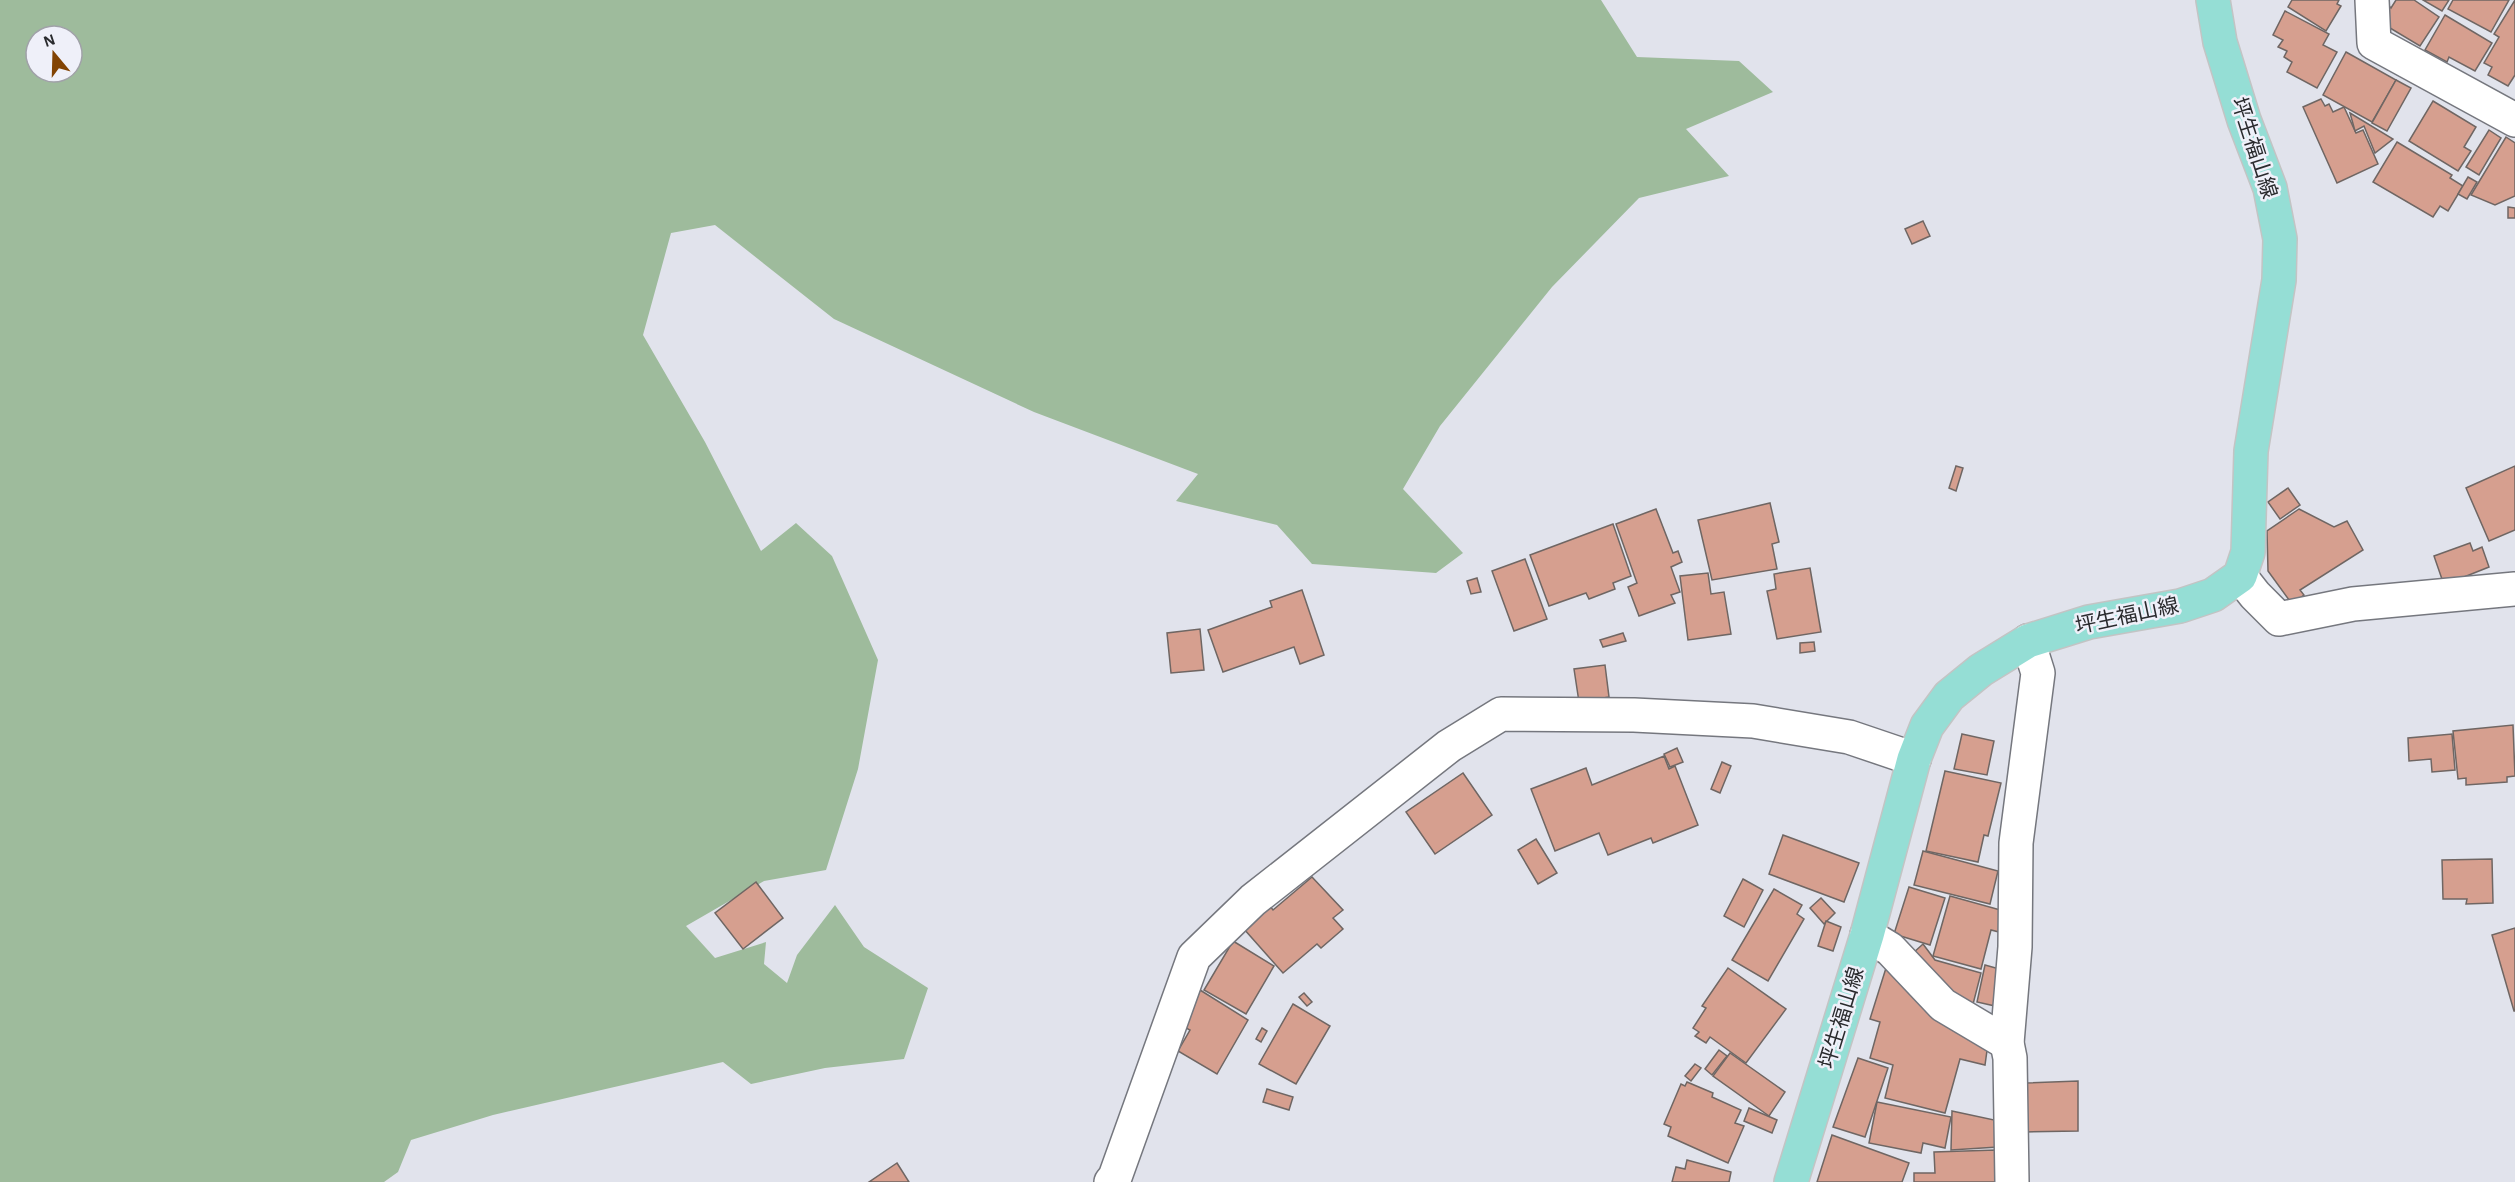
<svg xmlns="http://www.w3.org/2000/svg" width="2515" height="1182" font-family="'Alegreya Sans','Noto Sans JP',sans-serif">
<rect width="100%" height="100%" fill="#e1e3ec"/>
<path fill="#9ebb9c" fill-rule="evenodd" d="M0 0H1601L1637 57 1739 61 1773 92 1686 129 1729 176 1639 198 1552 287 1440 426 1403 489 1463 553 1436 573 1312 564 1277 525 1176 501 1198 474 1034 412 834 319 715 225 671 233 643 335 705 442 761 551 796 523 832 556 878 660 858 769 826 870 764 881 686 926 715 958 766 942 764 964 787 983 797 955 835 905 864 947 928 988 904 1059 825 1068 751 1084 723 1062 493 1115 411 1140 398 1172 384 1182H0ZM36 36H72V72H36Z"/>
<g fill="#d69f8f" stroke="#6f6663" stroke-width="1.5">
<path d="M2292 0H2339L2337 4 2341 6 2326 31 2288 7Z"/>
<path d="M2396 0H2414L2439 17 2420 46 2390 28 2388 5 2391 8Z"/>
<path d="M2423 0H2449L2442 11Z"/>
<path d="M2453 0H2509L2491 32 2448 9Z"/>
<path d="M2515 0V75L2508 86 2488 75 2492 67 2484 63 2499 37 2494 34Z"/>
<path d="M2285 11 2329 34 2323 45 2337 52 2317 88 2287 72 2292 62 2284 57 2287 51 2278 47 2283 40 2273 35Z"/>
<path d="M2445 15 2492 43 2475 71 2449 57 2447 62 2425 50Z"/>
<path d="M2346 52 2396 80 2372 122 2323 95Z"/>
<path d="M2396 80 2411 88 2387 131 2372 123Z"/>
<path d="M2321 99 2325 106 2329 104 2333 112 2344 107 2356 133 2363 130 2378 164 2337 183 2303 107Z"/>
<path d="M2433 101 2476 127 2464 147 2471 151 2458 171 2409 141Z"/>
<path d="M2350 113 2393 139 2375 153 2364 126 2355 131Z"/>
<path d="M2489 130 2501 138 2479 175 2466 167Z"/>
<path d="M2506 137 2515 143V196L2495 205 2471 195Z"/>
<path d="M2397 142 2452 175 2450 178 2463 186 2448 211 2440 206 2433 217 2373 182Z"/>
<path d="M2468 177 2477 182 2467 199 2458 194Z"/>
<path d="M2508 207 2515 208V218H2508Z"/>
<path d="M1923 221 1930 236 1912 244 1905 229Z"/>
<path d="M1956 466 1963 468 1956 491 1949 488Z"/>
<path d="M2515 466V530L2489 541 2466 488Z"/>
<path d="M2288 488 2300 505 2280 519 2268 502Z"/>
<path d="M1770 503 1779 542 1772 544 1777 569 1712 580 1698 520Z"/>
<path d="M1656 509 1673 553 1678 551 1682 562 1671 567 1680 592 1671 595 1675 603 1639 616 1628 587 1637 583 1616 524Z"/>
<path d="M2299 509 2334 527 2347 521 2363 550 2300 590 2304 595 2292 604 2268 571 2267 531Z"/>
<path d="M1613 524 1631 576 1613 583 1615 589 1589 599 1586 593 1549 606 1530 555Z"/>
<path d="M2470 543 2473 551 2482 547 2489 567 2444 585 2434 556Z"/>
<path d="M1525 559 1547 619 1514 631 1492 571Z"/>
<path d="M1810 568 1821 632 1777 639 1767 591 1776 589 1774 574Z"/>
<path d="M1708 573 1711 594 1724 592 1731 634 1688 640 1680 576Z"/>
<path d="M1477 578 1481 592 1471 594 1467 581Z"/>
<path d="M1302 590 1324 655 1300 664 1294 647 1223 672 1208 630 1272 607 1270 601Z"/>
<path d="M1200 629 1204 670 1171 673 1167 633Z"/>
<path d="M1623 633 1626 641 1603 647 1600 640Z"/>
<path d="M1814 642 1815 651 1800 653V643Z"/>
<path d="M1605 665 1609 697 1579 702 1574 669Z"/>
<path d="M2513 725 2515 776 2507 777V782L2466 785V778L2458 779 2453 731Z"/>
<path d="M1962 734 1994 741 1987 775 1954 769Z"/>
<path d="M2452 734 2455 770 2432 772 2431 759 2409 761 2408 738Z"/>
<path d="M1677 748 1683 762 1670 767 1664 754Z"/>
<path d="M1664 756 1669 769 1675 766 1698 825 1653 843 1651 838 1608 855 1599 833 1555 851 1531 789 1586 768 1592 785Z"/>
<path d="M1722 762 1731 766 1720 793 1711 789Z"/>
<path d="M1945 771 2001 783 1988 836 1984 835 1978 862 1926 851Z"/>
<path d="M1463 773 1492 815 1435 854 1406 812Z"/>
<path d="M1783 835 1859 863 1844 902 1769 874Z"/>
<path d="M1536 839 1557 873 1538 884 1518 850Z"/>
<path d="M1923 851 1998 871 1990 904 1914 885Z"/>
<path d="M2492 859 2493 903 2466 904 2467 899H2443L2442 860Z"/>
<path d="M1312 877 1343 910 1333 918 1343 929 1321 948 1317 944 1283 973 1244 929 1270 906 1273 910Z"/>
<path d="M1743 879 1763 890 1744 927 1724 916Z"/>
<path d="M756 882 783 918 743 949 715 913Z"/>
<path d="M1909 887 1945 898 1930 945 1894 934Z"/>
<path d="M1774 889 1802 905 1797 914 1804 919 1768 981 1732 960Z"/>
<path d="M1950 896 2004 911 1999 932 1991 930 1981 969 1933 956Z"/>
<path d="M1821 898 1835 913 1824 924 1810 908Z"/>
<path d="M1826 921 1841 927 1833 951 1818 946Z"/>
<path d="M2515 928V1011H2514L2492 935Z"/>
<path d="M1233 941 1274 966 1246 1014 1204 990Z"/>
<path d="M1923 944 1935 960 1981 973 1971 1012 1912 954Z"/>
<path d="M1985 965 2003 970 1995 1006 1977 1002Z"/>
<path d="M1728 968 1786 1009 1746 1063 1710 1037 1706 1043 1695 1036 1699 1032 1693 1028 1706 1008 1702 1006Z"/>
<path d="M1886 968 1988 1043 1985 1065 1960 1059 1945 1113 1885 1098 1893 1065 1870 1058 1880 1022 1870 1019Z"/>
<path d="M1200 990 1248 1020 1217 1074 1178 1051 1190 1030 1186 1028Z"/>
<path d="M1304 993 1312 1002 1307 1006 1299 997Z"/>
<path d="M1293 1004 1330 1026 1296 1084 1259 1064Z"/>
<path d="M1262 1028 1267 1031 1261 1042 1256 1039Z"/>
<path d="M1719 1050 1727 1056 1712 1075 1705 1069Z"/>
<path d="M1730 1053 1785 1092 1769 1116 1713 1076Z"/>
<path d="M1858 1058 1888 1068 1865 1137 1833 1127Z"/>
<path d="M1695 1064 1701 1068 1691 1081 1685 1076Z"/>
<path d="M2078 1081V1131L2025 1132 2024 1083Z"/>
<path d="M1687 1082 1713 1093 1712 1097 1741 1110 1735 1123 1744 1126 1728 1163 1668 1136 1671 1127 1664 1124 1681 1084 1685 1086Z"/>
<path d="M1267 1089 1293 1097 1289 1110 1263 1102Z"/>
<path d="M1877 1102 1951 1117 1945 1148 1923 1143 1921 1153 1869 1143Z"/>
<path d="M1749 1108 1777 1120 1772 1133 1744 1121Z"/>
<path d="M1952 1111 1999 1121 1998 1147 1951 1150Z"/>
<path d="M1832 1135 1909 1163 1902 1182H1817Z"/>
<path d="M1996 1150 1997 1182H1914V1173H1935L1934 1152Z"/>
<path d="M1687 1160 1731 1172 1729 1182H1672L1676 1167 1685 1169Z"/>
<path d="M897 1163 909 1182H869Z"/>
</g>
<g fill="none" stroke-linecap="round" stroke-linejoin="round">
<g stroke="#75777e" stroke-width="36">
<g id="minor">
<path d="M2372 0 2374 43 2515 120"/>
<path d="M2240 576 2255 595 2279 619 2353 604 2515 589"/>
<path d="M1867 935 1890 949 1943 1005 2007 1043"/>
<path d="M1111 1182 1115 1177 1194 957 1253 900 1449 746 1501 714 1634 715 1753 721 1849 737 1914 759"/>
<path d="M2012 1182 2010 1058 2007 1043 2015 947 2016 843 2038 673 2028 641"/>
</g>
</g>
<g stroke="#c3c4c4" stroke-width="36">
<path id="major" d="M1791 1182 1867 935 1914 759 1927 726 1949 696 1981 670 2028 641 2089 622 2180 606 2213 595 2240 576 2248 552 2251 451 2279 280 2280 239 2270 188 2244 120 2220 42 2213 0"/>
</g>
<use href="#minor" stroke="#fff" stroke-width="33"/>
<use href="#major" stroke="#95ded5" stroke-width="33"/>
</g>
<g text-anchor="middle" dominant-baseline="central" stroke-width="5" stroke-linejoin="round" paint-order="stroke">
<g font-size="21" fill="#2a2b2e" stroke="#eff0f9">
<text transform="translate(2254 148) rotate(72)">坪生福山線</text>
<text transform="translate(2127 616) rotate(-12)">坪生福山線</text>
<text transform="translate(1842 1018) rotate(-73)">坪生福山線</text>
</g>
</g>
<g transform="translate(54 54) rotate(341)"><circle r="28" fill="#eff0f9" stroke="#a0a1a8" stroke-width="1.5"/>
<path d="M0-4.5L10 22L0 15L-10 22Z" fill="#824303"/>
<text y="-9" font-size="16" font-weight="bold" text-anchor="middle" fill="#2a2b2e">N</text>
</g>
</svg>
